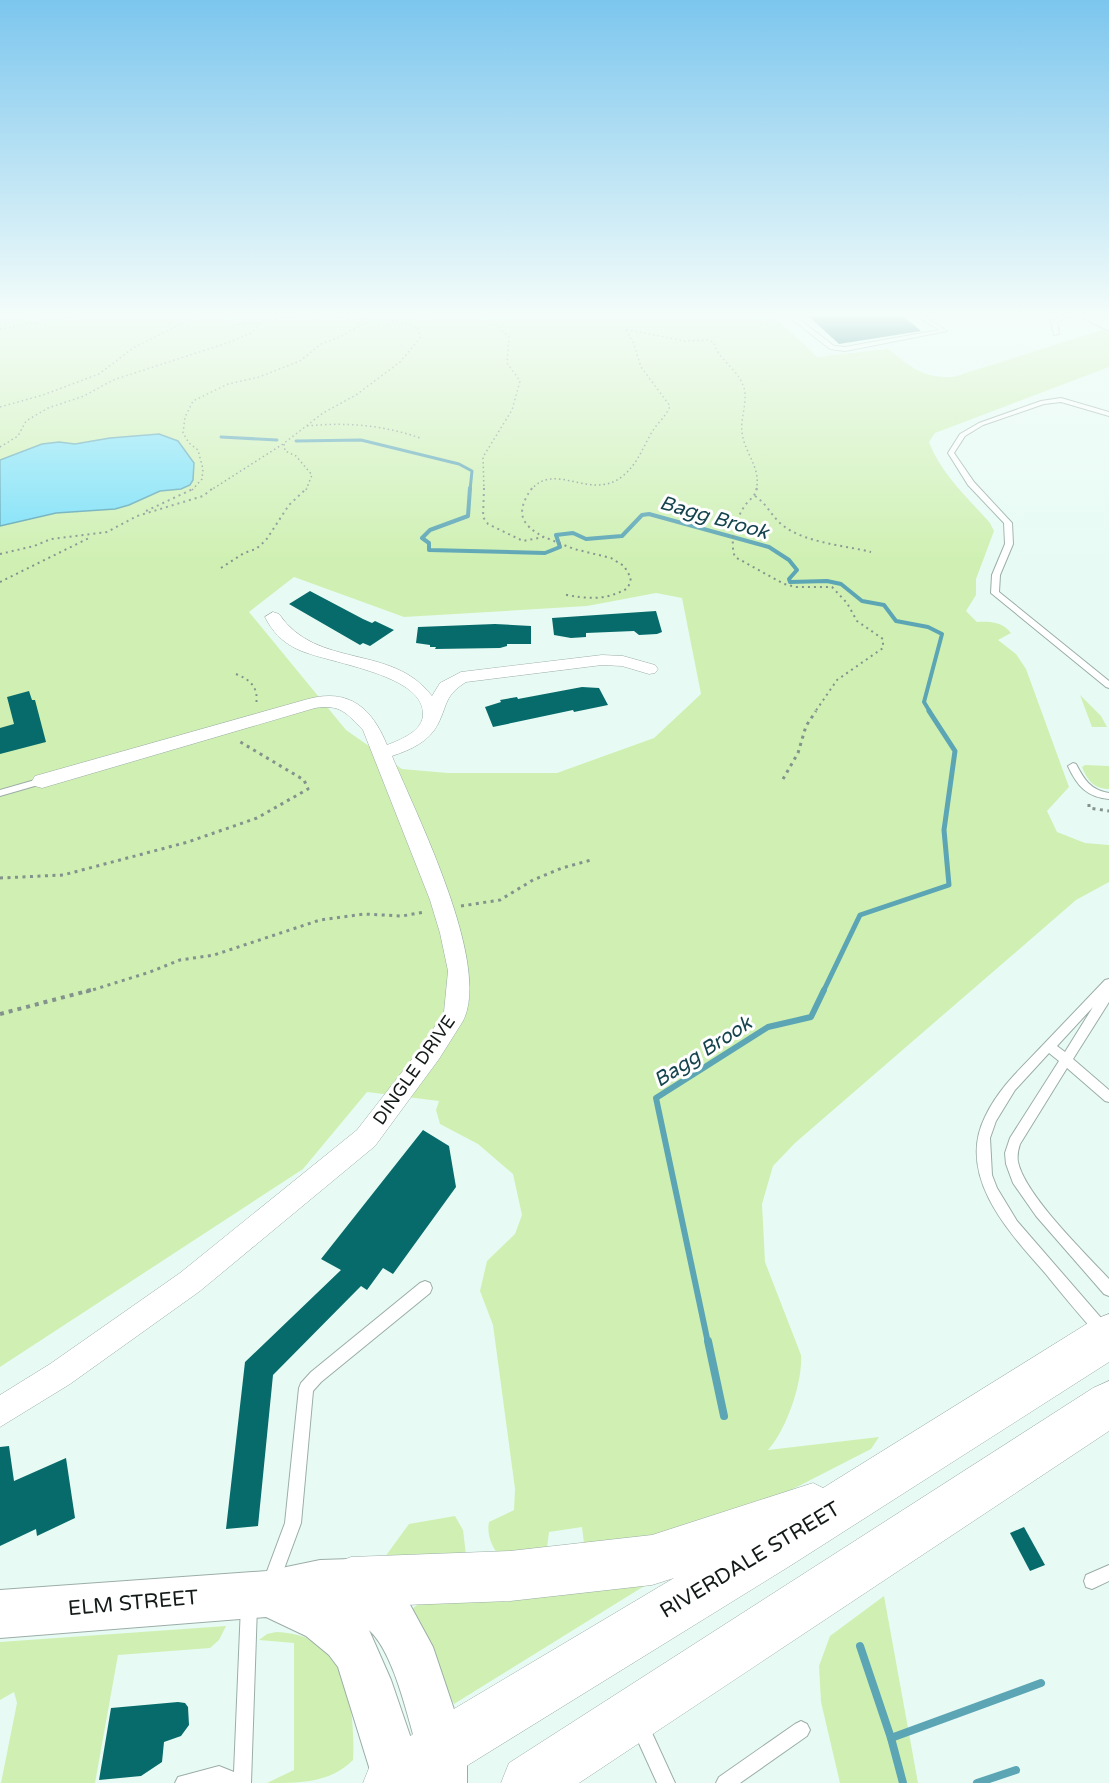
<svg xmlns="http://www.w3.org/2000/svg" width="1109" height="1783" font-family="'Varela Round',sans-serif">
<rect width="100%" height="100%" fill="#e7fbf4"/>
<g fill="#cff0b2" fill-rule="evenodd">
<path d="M0 312H334L394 315 424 312H607L630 318 696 312H769L817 357 888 349C912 367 921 378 953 377L1103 330 1109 333V367L935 433 929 442C941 474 968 498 990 523L994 531 976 579V595L966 611 977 622C990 621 1003 622 1011 633L998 640 1016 654 1026 669 1069 787 1047 811 1057 832 1085 843 1109 845V882L1076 900 795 1143 773 1166 762 1204 765 1262 801 1355C803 1382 786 1431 768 1450L879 1437 871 1449 787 1492 697 1526 585 1552 582 1527 549 1532 547 1548 497 1553C490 1543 487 1533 489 1522L514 1510 515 1489 493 1325 480 1291 487 1261 515 1234 522 1215 513 1174 478 1144 440 1124 436 1110 439 1101 367 1092 303 1169 0 1367ZM294 577 404 617 587 606 656 593 682 598 701 694 654 738 557 773H448L402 769 346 730 249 612Z"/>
<path d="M1080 695 1101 716 1107 727H1092Z"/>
<path d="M1085 765 1109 766V789C1094 789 1087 780 1082 767Z"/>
<path d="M455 1516 463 1530 466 1555 382 1561 409 1524Z"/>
<path d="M662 1575 454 1704 407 1613 422 1601Z"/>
<path d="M884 1596 918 1783H840L821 1702 819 1666 830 1636Z"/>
<path d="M226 1626 219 1640 210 1648 118 1655 95 1783H1L17 1703 14 1692 0 1700V1642Z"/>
<path d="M276 1632C330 1634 347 1669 352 1718 353 1732 354 1746 353 1760 330 1783 300 1783 267 1783L294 1770V1643L259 1640 267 1634Z"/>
</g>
<path fill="#7be0f8" stroke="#5ca5b5" stroke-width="1.5" d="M159 434 178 441 194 463 193 480 190 485 181 489 160 491 129 505 115 509 56 513 0 526V460L42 444 59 442 75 444 110 438Z"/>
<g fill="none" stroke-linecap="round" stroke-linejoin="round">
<g stroke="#5ca5b5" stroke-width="3">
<path d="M221 437 277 440"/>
<path d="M296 441 361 440 459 464 472 471 470 490"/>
</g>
<path stroke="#5ca5b5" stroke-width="4" d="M470 488 468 516 430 530 422 538 429 543V550L545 553 560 547 556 535 573 533 586 539 622 536 642 515 649 514 769 547 789 560 797 570 789 579 790 582 827 581 841 584 862 601 884 605 896 621 928 627 942 634 924 702 930 712"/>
<path stroke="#5ca5b5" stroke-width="5" d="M823 992 860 915 949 885 944 830 955 751 929 711"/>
<path stroke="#5ca5b5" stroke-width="6" d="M708 1343 656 1098 768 1027 811 1017 824 990"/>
<g stroke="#5ca5b5" stroke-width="8">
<path d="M708 1341 724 1416"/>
<path d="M860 1646 891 1738 903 1783"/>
<path d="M891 1738 1041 1683"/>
<path d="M977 1783 1016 1770"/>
</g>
</g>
<g fill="#086b6b">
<path d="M804 312H898L921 331 839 344Z"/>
<path d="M310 591 363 619 372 623 375 621 394 630 370 646 363 643 360 645 289 604Z"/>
<path d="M656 611 662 632 657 634 639 635 634 631 586 633V637L571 638 554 635 552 618Z"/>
<path d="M495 624 531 626V644H507V646L500 648 435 649 436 647H430V645L416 643 418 627Z"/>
<path d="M582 687 599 688 608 705 574 712 573 710 493 727 485 707 501 702 500 700 517 697 518 699Z"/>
<path d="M29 691 32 700H35L46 742 0 754V728L14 724 7 697Z"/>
<path d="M423 1130 449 1146 456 1187 393 1274 383 1268 367 1290 361 1286 273 1375 258 1526 226 1529 245 1362 341 1270 321 1259Z"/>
<path d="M9 1446 14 1481 66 1458 75 1518 37 1536 36 1529 0 1546V1447Z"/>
<path d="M1024 1527 1045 1565 1030 1571 1010 1533Z"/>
<path d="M178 1702 185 1703 188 1707 189 1725 181 1736 164 1742 162 1762 141 1776 99 1780 111 1708Z"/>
</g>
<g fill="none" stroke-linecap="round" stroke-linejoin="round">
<g stroke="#9bada7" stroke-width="2">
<g id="lane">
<path d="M783 312H790L834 346 845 347 939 330 911 312H918L947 331 845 351 830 349Z"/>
<path d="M1068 312H1076L1057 322 1059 334 1054 335 1051 321Z"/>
<path d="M1109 315V319L1104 317 1105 316Z"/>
<path d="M1061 398 1109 412V416L1061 402 1044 404 983 425 965 436 954 453 974 482 1012 523 1013 544 1000 575 999 592 1109 681V688L1106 687 991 593 992 575 1005 544 1004 523 968 485 948 453 960 434 979 423 1041 401Z"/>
<path d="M1073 763 1076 764C1084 779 1090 790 1109 793V799C1087 797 1077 786 1068 766Z"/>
<path d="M42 778 45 779 47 781 45 783 0 796V790Z"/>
<path d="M1109 979V1002L1073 1059 1109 1090V1102L1105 1101 1067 1068 1020 1144C1018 1150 1017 1156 1018 1162 1025 1195 1085 1253 1109 1279V1296L1104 1294 1036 1216 1013 1183 1006 1164 1005 1153 1010 1138 1059 1061 1049 1053 1015 1090 996 1121 990 1138 992 1175 997 1188 1017 1221 1109 1327V1345L1104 1343C1084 1320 1064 1297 1045 1273 1009 1232 956 1176 985 1117 998 1089 1021 1068 1042 1046 1063 1024 1084 1002 1105 980ZM1093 1007 1065 1052 1057 1046Z"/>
<path d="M425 1281 430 1283 432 1288 430 1293 321 1382 313 1391 301 1523 277 1588 271 1590 265 1588 263 1582 285 1523 299 1388 301 1383 311 1372 420 1283Z"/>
<path d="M1109 1565V1581L1092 1589 1086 1587 1084 1581 1086 1575Z"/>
<path d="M249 1598 255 1600 257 1606 251 1783H175L178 1777 219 1766 234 1772 241 1606 243 1600Z"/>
<path d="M641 1719 647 1722 675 1783H657L632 1728 635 1722Z"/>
<path d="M801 1721 807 1724 810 1730 807 1736 740 1783H716L719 1777 795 1724Z"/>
</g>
</g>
<g stroke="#9bada7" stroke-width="1">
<path id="street" d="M273 612 279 614C317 670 392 643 432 696L440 683 461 672 602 655 623 656 655 665 658 669 655 673 649 674 622 666 602 665 466 682C444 696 448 704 438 724 429 742 410 750 392 756 416 814 492 964 463 1021L439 1059 375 1146 200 1291 70 1384 0 1427V1395L50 1364 180 1273 357 1130 423 1045 444 1012 448 971 440 933 430 900 363 730C346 713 341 704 315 708L42 788 35 786 32 781 35 776 308 699C349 688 372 708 387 745 400 740 424 731 423 713 422 673 325 663 297 649 282 642 272 631 265 617Z"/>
</g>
<g stroke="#9bada7" stroke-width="2">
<g id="secondary">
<path d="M1075 312H1095L1109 319V331L1077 315Z"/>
<path d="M351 1559 367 1566 408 1601 433 1647 467 1748V1783H374L338 1667 329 1655 306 1636 266 1617 0 1638V1590L267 1571 320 1560ZM369 1630C394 1653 407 1715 417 1748V1756L391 1680Z"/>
</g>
</g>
<g stroke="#9bada7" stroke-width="1">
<g id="primary">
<path d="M1109 1314V1362L793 1564 439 1783H363L371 1763 422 1728 674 1578 652 1585 510 1601 351 1607 333 1600 326 1582 333 1564 351 1557 510 1551 652 1535 813 1483 823 1488 1093 1320Z"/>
<path d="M1109 1381V1431L579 1783H501L509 1763 1093 1388Z"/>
</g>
</g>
<g stroke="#84928d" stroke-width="1.5" stroke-dasharray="1.5 3" stroke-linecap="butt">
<path d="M231 312 232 323 235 325 261 322"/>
<path d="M482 312 509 337 507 363 520 381 512 410 483 457 484 490"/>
<path d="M0 321 64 312"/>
<path d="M388 321 420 317 436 312"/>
<path d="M0 329 96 312"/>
<path d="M0 407 43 395 99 374 133 348 204 312"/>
<path d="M307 426C346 422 383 425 420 438"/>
<path d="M284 444 285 451 296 456 312 475 306 490"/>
<path d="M0 447 18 436 26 421 48 408 84 396 113 380 227 343 251 333 261 322 270 319 311 315 399 322 418 328 420 338 400 362 356 395 323 413 283 444 211 490"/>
<path d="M192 490 202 479 203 469 198 450 189 443 183 433 185 417 193 401 228 384 259 377 300 361 321 344 340 337 365 323"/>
<path d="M531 490C555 460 592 503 624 475 638 463 643 447 652 432 657 423 666 417 670 406L641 367 633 342 625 329 684 341 709 340 714 343C718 359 737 369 743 385 749 400 740 417 742 432 744 453 762 468 756 490"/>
</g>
<g stroke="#84928d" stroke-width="2" stroke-dasharray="2 4" stroke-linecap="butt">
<path d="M484 488 483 517 488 524 523 541 544 537 574 549 611 558 624 566 631 578 628 588C605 601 587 599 562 594"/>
<path d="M532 488C516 511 519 524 544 537"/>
<path d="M757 488C755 497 751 498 746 504 736 517 729 542 735 557L784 584 796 587H832L847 603 857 621 883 639V648L837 680 815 712"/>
<path d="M755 496C766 503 771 515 781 524 804 543 843 545 871 552"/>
<path d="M146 511 195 488"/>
<path d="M0 554 34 546 51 539 107 532 137 516 203 496 213 488"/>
<path d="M221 568 244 553 256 549 266 540 289 505 307 488"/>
<path d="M0 582 89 538"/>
<path d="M236 674C251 680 259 688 256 705"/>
</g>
<g stroke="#84928d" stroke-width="3" stroke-dasharray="3 4.5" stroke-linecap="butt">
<path d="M783 779 798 753 806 726 816 711"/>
<path d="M1089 804V808L1109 811"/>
<path d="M0 878 63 875 188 842 257 818 308 789 304 780 237 740"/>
<path d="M461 906 500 900 533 880 562 868 591 860"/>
<path d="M86 992 150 972 180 960 214 955 320 920 364 914 402 916 425 912"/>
</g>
<path stroke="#84928d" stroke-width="4" stroke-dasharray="4 5" stroke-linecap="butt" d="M0 1014 91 990"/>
<use href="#lane" fill="#fff" fill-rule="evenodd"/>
<use href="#street" fill="#fff" fill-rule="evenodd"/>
<use href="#secondary" fill="#fff" fill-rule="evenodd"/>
<use href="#primary" fill="#fff" fill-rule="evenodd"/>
</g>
<linearGradient id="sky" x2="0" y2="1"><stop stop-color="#7cc6ee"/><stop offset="0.56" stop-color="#f4fdfa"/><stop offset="1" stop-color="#f4fdfa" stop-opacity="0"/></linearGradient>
<rect width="1109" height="562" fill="url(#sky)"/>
<g text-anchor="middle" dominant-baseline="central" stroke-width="6" stroke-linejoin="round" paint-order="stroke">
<g font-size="18" fill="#131a18" stroke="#fff">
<text transform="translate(414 1070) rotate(-55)">DINGLE DRIVE</text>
</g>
<g font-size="20" font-style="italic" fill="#16444e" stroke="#fff">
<text transform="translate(714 518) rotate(16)">Bagg Brook</text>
<text transform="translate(703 1052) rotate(-33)">Bagg Brook</text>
</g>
<g font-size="21" fill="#131a18" stroke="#fff">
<text transform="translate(750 1560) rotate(-31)">RIVERDALE STREET</text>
<text transform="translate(133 1603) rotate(-5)">ELM STREET</text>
</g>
</g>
</svg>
